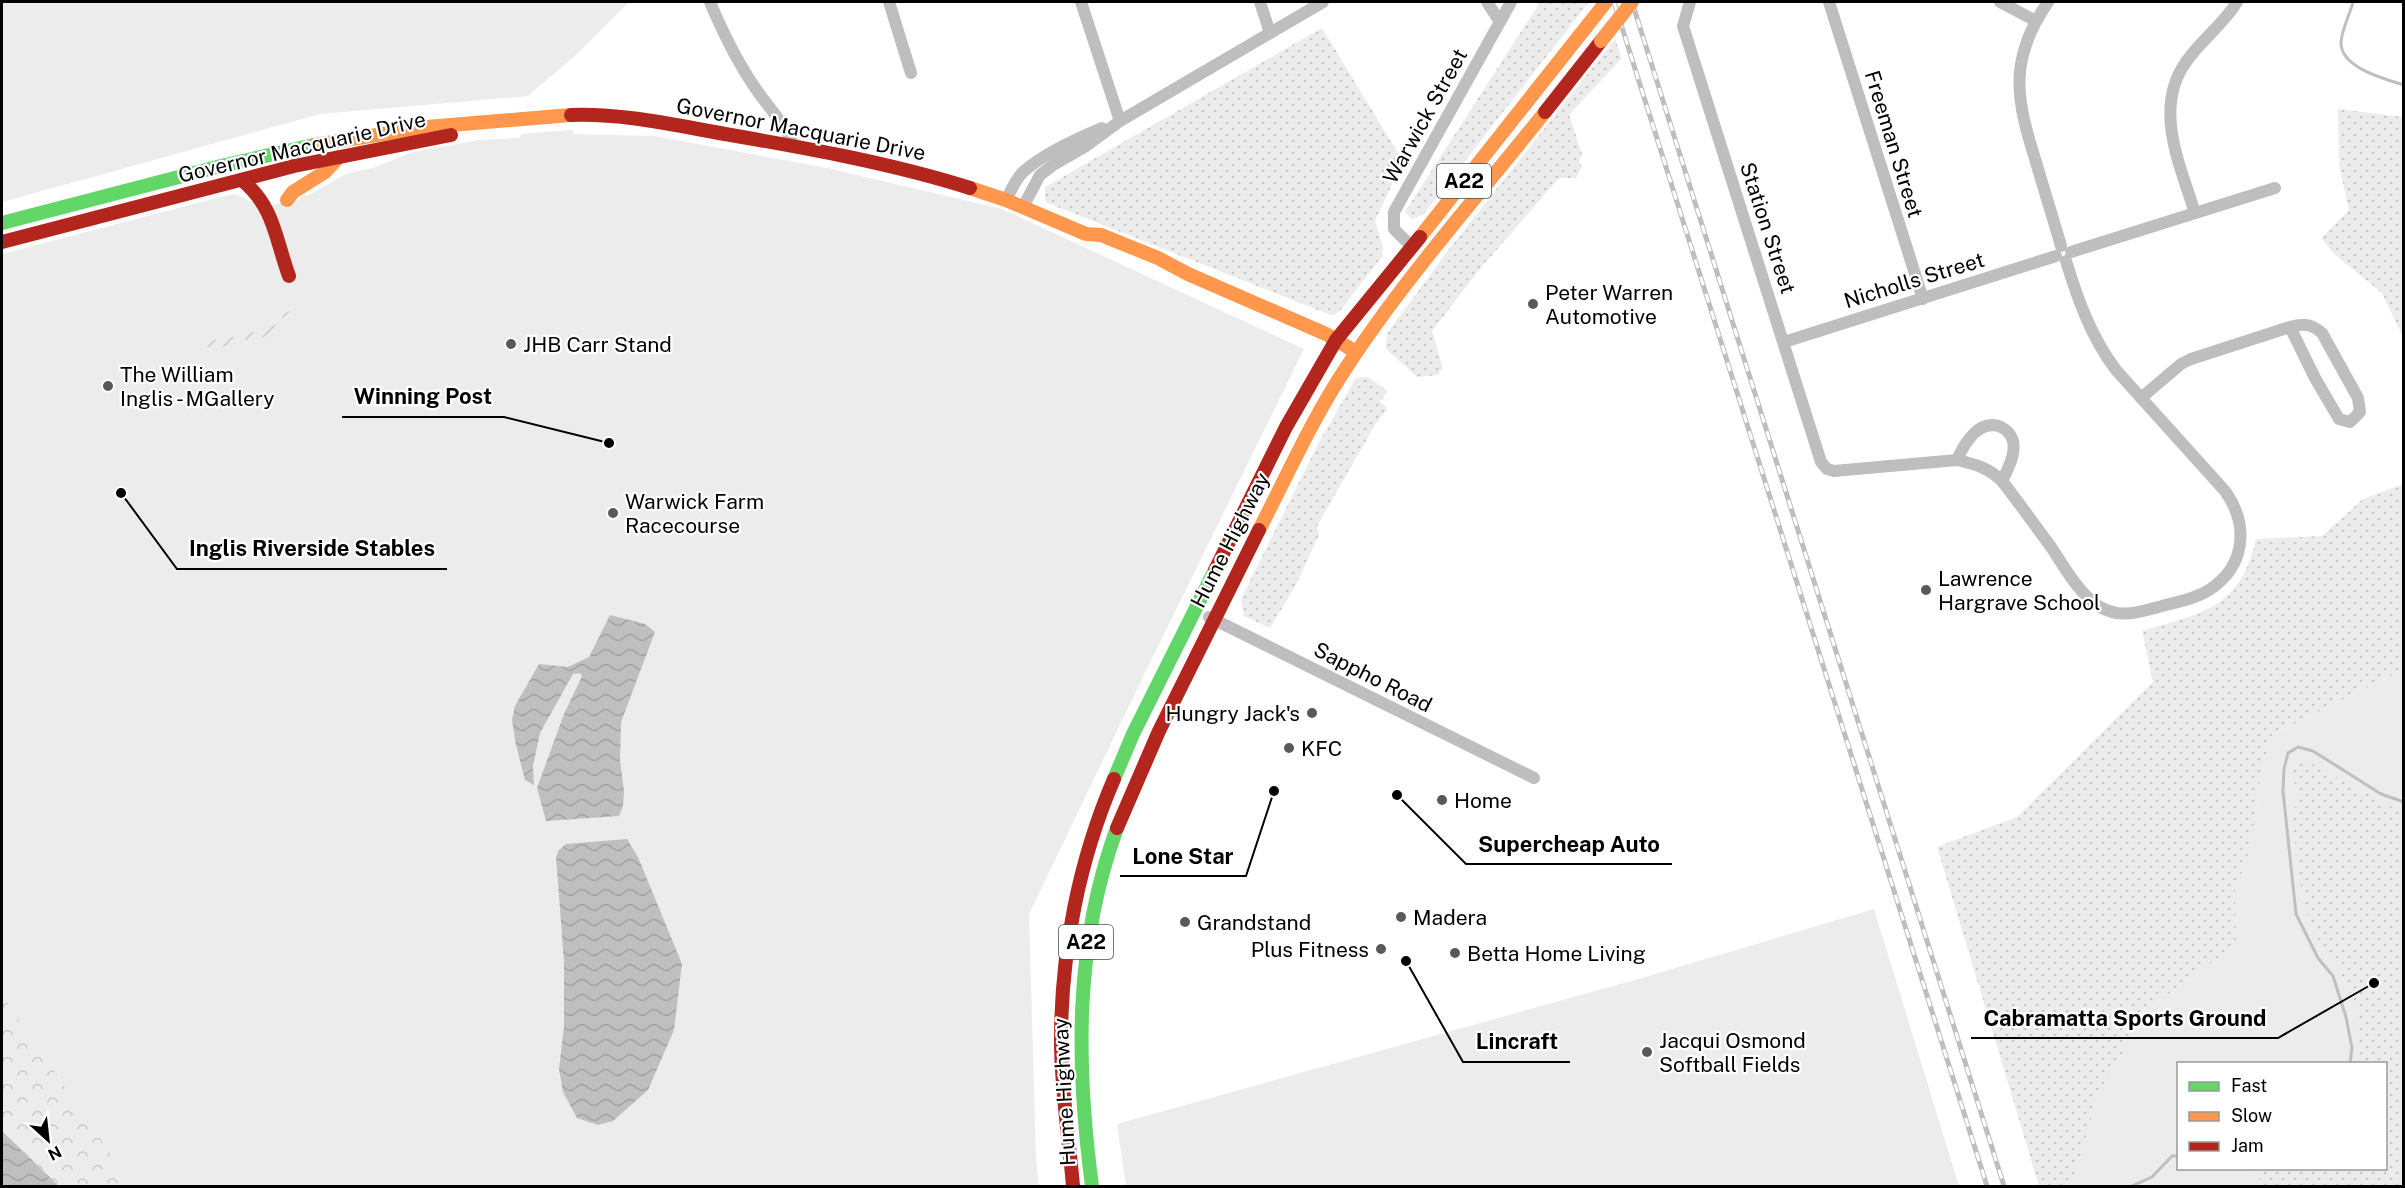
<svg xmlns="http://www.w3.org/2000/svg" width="2405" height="1188" font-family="'Public Sans',sans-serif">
<defs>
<pattern id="forest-crowns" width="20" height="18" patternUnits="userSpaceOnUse" patternTransform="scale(1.5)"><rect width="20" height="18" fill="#ececec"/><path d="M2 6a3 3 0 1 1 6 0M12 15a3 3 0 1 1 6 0" fill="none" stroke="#c9c9c9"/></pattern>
<pattern id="park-dots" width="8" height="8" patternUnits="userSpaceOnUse" patternTransform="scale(1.5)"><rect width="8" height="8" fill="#ececec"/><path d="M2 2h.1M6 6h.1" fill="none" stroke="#c9c9c9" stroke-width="1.8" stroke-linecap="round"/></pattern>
<pattern id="garden-furrows" width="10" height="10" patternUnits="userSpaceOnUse" patternTransform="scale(1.5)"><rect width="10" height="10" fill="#ececec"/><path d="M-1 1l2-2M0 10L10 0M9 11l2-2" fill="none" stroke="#c9c9c9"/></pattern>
<pattern id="water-waves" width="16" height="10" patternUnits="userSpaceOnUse" patternTransform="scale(1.5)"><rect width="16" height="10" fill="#bfbfbf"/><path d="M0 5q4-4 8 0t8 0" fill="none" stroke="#a2a2a2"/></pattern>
</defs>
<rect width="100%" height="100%" fill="#fff"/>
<g fill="#ececec">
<path d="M2 2H629L577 54 528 96 320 114 2 202Z"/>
<path d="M571 130 574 131 573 134 654 136 827 168 1002 209 1304 349 1143 677 1029 914 1036 1159 1039 1186H71L2 1120V254L228 195 236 194 250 201 252 199 260 207 299 200 303 194 307 196 346 174 376 167 410 153 478 140 520 138 521 134Z"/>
<path d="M2403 669V851L2361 1037V1063L2178 1064V1168L2255 1169 2262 1186H2072L2098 1094 2149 1008 2236 945 2235 890 2254 821 2261 773 2272 735Z"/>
<path d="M1874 909 1959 1186H1126L1117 1124 1635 980Z"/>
</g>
<path fill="url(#forest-crowns)" d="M2 995 133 1186H59L2 1131Z"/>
<g fill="url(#park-dots)">
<path d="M1540 2H1589L1423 215 1412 219 1405 212Z"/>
<path d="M1322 28 1403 161 1375 221 1383 247 1382 257 1339 312 1333 315 1328 314 1045 202V187Z"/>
<path d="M1615 39 1622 58 1569 115 1582 154 1579 162 1582 167 1576 178H1559L1479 270 1432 331 1443 369 1437 375 1417 377 1385 348 1388 332 1450 248Z"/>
<path d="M2338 109 2403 117V337L2382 293 2333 253 2321 238 2349 210 2339 165Z"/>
<path d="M1368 377 1388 391 1380 402 1388 408 1375 425 1317 526 1319 535 1296 585 1270 628 1244 616 1241 599 1319 442 1356 378Z"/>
<path d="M2403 484V669L2272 735 2261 773 2250 849 2235 890 2236 945 2149 1008 2098 1094 2072 1186H2039L1937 847 2017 817 2153 682 2142 631C2202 613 2241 608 2256 539L2322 536 2363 499Z"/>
<path d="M2291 760 2308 762 2392 807 2403 810V1186H2262L2255 1169 2386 1168V1064L2361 1063 2357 1010 2340 971 2315 935 2307 914 2296 862 2295 836 2292 823 2297 798Z"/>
</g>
<g fill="url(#garden-furrows)">
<path d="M291 311C291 334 263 336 246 342L244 335 278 324 283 319V313Z"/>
<path d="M240 336 242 343 222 347H206L205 341Z"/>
</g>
<g fill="url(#water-waves)">
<path d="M610 615 645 624 655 632 621 722 620 761 624 791 623 806 619 816 546 821 537 788 564 714 582 676 580 673 573 674 540 733 533 766 534 785 525 780 516 745 512 720 515 706 539 664 568 667 589 657Z"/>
<path d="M627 839 638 857 682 964 674 1030 648 1090 613 1121 598 1125 577 1118 563 1092 559 1069 564 1027V962L556 857 559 850 566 844Z"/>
<path d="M2 1131 59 1186H2Z"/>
</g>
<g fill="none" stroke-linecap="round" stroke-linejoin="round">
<g stroke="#bfbfbf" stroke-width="3">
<path d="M2353 2C2350 14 2342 29 2341 42 2340 68 2385 79 2404 85"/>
<path d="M2350 1064 2352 1048 2346 1017 2333 976 2318 958 2296 914 2283 791 2284 769 2288 753 2298 747 2313 751 2381 794 2404 802"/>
<path d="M2132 1186 2152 1177 2172 1156H2178"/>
</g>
<g stroke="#bebebe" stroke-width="12">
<path d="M710 2C723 33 738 64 758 92 771 110 785 125 794 146"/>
<path d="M889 2 911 73"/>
<path d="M1081 2 1120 121"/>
<path d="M1260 2 1270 33"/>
<path d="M1487 2 1500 22"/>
<path d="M1690 2 1683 26 1821 462 1827 469 1834 471 1957 460C1975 464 1989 468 2002 481 2019 503 2035 525 2051 547 2065 568 2079 594 2100 607 2121 619 2140 612 2162 606 2177 602 2195 599 2209 590 2246 566 2249 525 2225 491L2116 370C2091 337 2078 300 2066 261"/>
<path d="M1829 2 1923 299"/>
<path d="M2000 2 2036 21"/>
<path d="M2048 2C2008 60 2016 99 2036 162 2044 190 2053 218 2061 246"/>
<path d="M1006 200C1011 191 1015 180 1023 172 1043 154 1078 138 1102 128"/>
<path d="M1023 207 1040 175 1053 165 1086 146 1120 121 1323 2"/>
<path d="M2195 213C2180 165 2153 108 2186 62 2201 40 2223 25 2237 2"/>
<path d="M1412 247 1394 229V212L1511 2"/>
<path d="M2071 252 2275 188"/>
<path d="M1784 342 2056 256"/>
<path d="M2141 398 2181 364 2191 359 2290 327C2303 323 2312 324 2322 333L2358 398 2360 412 2350 422 2339 419 2315 378 2290 327"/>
<path d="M1957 460C1964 444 1979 418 2001 427 2007 430 2011 434 2013 441 2016 454 2008 469 2002 481"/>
<path d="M1209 617 1534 778"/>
</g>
<g stroke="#63d668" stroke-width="14">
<path d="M2 223 221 166 314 145"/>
<path d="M1114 779 1133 734 1215 570"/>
<path d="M1092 1186C1076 1064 1074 945 1117 828"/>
</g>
<g stroke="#ff974d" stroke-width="14">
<path d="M314 145 427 127 571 115"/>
<path d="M970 188 1006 200 1086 234 1101 235 1158 258 1188 274 1326 334 1356 352"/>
<path d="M287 200 293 192 325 172 339 157"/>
<path d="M1420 237 1606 2"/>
<path d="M1259 530C1287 476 1312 419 1346 368 1405 278 1478 196 1545 112"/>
</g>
<g stroke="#b3261e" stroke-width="14">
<path d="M1545 112 1601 41"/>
<path d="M571 115C622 113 674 125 725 134 806 148 891 163 970 188"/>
<path d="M242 180C275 208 275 238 289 276"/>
<path d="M2 242 294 166 451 135"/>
<path d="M1215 570 1286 427 1336 340 1420 237"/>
<path d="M1117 828 1159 731 1259 530"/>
<path d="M1073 1186C1069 1138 1061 1089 1061 1041 1061 952 1079 860 1114 779"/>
</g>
<g stroke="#bebebe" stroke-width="5">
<g id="rail">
<path d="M1614 2 1987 1186"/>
<path d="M1632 2 2004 1186"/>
</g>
</g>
<use href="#rail" stroke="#fff" stroke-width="3" stroke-dasharray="9" stroke-linecap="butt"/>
<g stroke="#dbdbdb" stroke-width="15" stroke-linecap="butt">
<path id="slow-bridge" d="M1601 41 1632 2"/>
</g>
<use href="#slow-bridge" stroke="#ff974d" stroke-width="14"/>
</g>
<g fill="#595959" stroke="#fff" stroke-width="2">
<circle cx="1533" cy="304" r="6"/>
<circle cx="511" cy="344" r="6"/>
<circle cx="108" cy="386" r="6"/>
<circle cx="613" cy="513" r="6"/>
<circle cx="1926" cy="590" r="6"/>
<circle cx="1312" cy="713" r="6"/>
<circle cx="1289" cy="748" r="6"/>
<circle cx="1442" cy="800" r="6"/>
<circle cx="1401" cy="917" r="6"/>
<circle cx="1185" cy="922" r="6"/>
<circle cx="1381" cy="949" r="6"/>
<circle cx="1455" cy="953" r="6"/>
<circle cx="1647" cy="1052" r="6"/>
</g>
<g text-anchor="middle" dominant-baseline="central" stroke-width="4.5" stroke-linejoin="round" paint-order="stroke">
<g fill="#fff" stroke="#4c4c4c" stroke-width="1.5">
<rect x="1437" y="164" width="54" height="34" rx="4.5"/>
<rect x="1059" y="925" width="54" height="34" rx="4.5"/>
</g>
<g font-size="20" font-weight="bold" fill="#000">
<text x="1464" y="181">A22</text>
<text x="1086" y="942">A22</text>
</g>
<g font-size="21" fill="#000" stroke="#fff">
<text transform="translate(1425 116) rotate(-61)">Warwick Street</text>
<text transform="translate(801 129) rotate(11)">Governor Macquarie Drive</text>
<text transform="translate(1894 144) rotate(73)">Freeman Street</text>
<text transform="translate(302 147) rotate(-13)">Governor Macquarie Drive</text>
<text transform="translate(1768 228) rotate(72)">Station Street</text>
<text transform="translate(1914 280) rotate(-17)">Nicholls Street</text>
<text transform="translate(1230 540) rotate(-63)">Hume Highway</text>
<text transform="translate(1373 677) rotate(27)">Sappho Road</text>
<text transform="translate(1064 1092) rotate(-93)">Hume Highway</text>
</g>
<g font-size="21" fill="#000" stroke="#fff" text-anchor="start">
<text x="1545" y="292">Peter Warren<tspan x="1545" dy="24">Automotive</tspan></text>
<text x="523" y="344">JHB Carr Stand</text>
<text x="120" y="374">The William<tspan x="120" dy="24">Inglis - MGallery</tspan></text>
<text x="625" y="501">Warwick Farm<tspan x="625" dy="24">Racecourse</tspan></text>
<text x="1938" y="578">Lawrence<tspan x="1938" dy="24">Hargrave School</tspan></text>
<text x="1300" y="713" text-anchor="end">Hungry Jack's</text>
<text x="1301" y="748">KFC</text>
<text x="1454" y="800">Home</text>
<text x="1413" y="917">Madera</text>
<text x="1197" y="922">Grandstand</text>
<text x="1369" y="949" text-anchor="end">Plus Fitness</text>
<text x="1467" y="953">Betta Home Living</text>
<text x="1659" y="1040">Jacqui Osmond<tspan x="1659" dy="24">Softball Fields</tspan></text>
</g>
</g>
<path fill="none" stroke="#000" stroke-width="2" d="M609 443L504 417H342M121 493L177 569H447M1397 795L1466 864H1672M1274 791L1246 876H1120M2374 983L2278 1038H1971M1406 961L1463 1062H1570"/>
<g fill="#000" stroke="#fff" stroke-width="2">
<circle cx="609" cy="443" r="6"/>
<circle cx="121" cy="493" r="6"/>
<circle cx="1397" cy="795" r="6"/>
<circle cx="1274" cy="791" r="6"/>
<circle cx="2374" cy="983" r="6"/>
<circle cx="1406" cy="961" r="6"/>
</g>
<g font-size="22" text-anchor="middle" font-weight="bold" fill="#000" stroke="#fff" stroke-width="4.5" stroke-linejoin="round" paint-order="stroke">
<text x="423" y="404">Winning Post</text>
<text x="312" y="556">Inglis Riverside Stables</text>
<text x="1569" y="852">Supercheap Auto</text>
<text x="1183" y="864">Lone Star</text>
<text x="2125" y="1026">Cabramatta Sports Ground</text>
<text x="1517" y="1049">Lincraft</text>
</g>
<rect width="2405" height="1188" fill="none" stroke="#000000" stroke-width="6"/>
<rect x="2177" y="1062" width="210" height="108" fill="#ffffff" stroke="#999999" stroke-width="1.5"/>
<rect x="2189" y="1082" width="30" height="9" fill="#63d668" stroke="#999999" stroke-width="1.5"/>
<text x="2231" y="1092" font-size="18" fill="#000000">Fast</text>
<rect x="2189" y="1112" width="30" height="9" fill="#ff974d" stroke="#999999" stroke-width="1.5"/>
<text x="2231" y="1122" font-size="18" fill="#000000">Slow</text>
<rect x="2189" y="1142" width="30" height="9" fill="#b3261e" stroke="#999999" stroke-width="1.5"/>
<text x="2231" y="1152" font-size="18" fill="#000000">Jam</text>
<g transform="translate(48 1140) rotate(153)" stroke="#ffffff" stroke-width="4.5" paint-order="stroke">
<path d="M0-4.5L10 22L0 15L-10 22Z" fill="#000000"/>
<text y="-9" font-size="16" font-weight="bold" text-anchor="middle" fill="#000000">N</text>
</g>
</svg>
